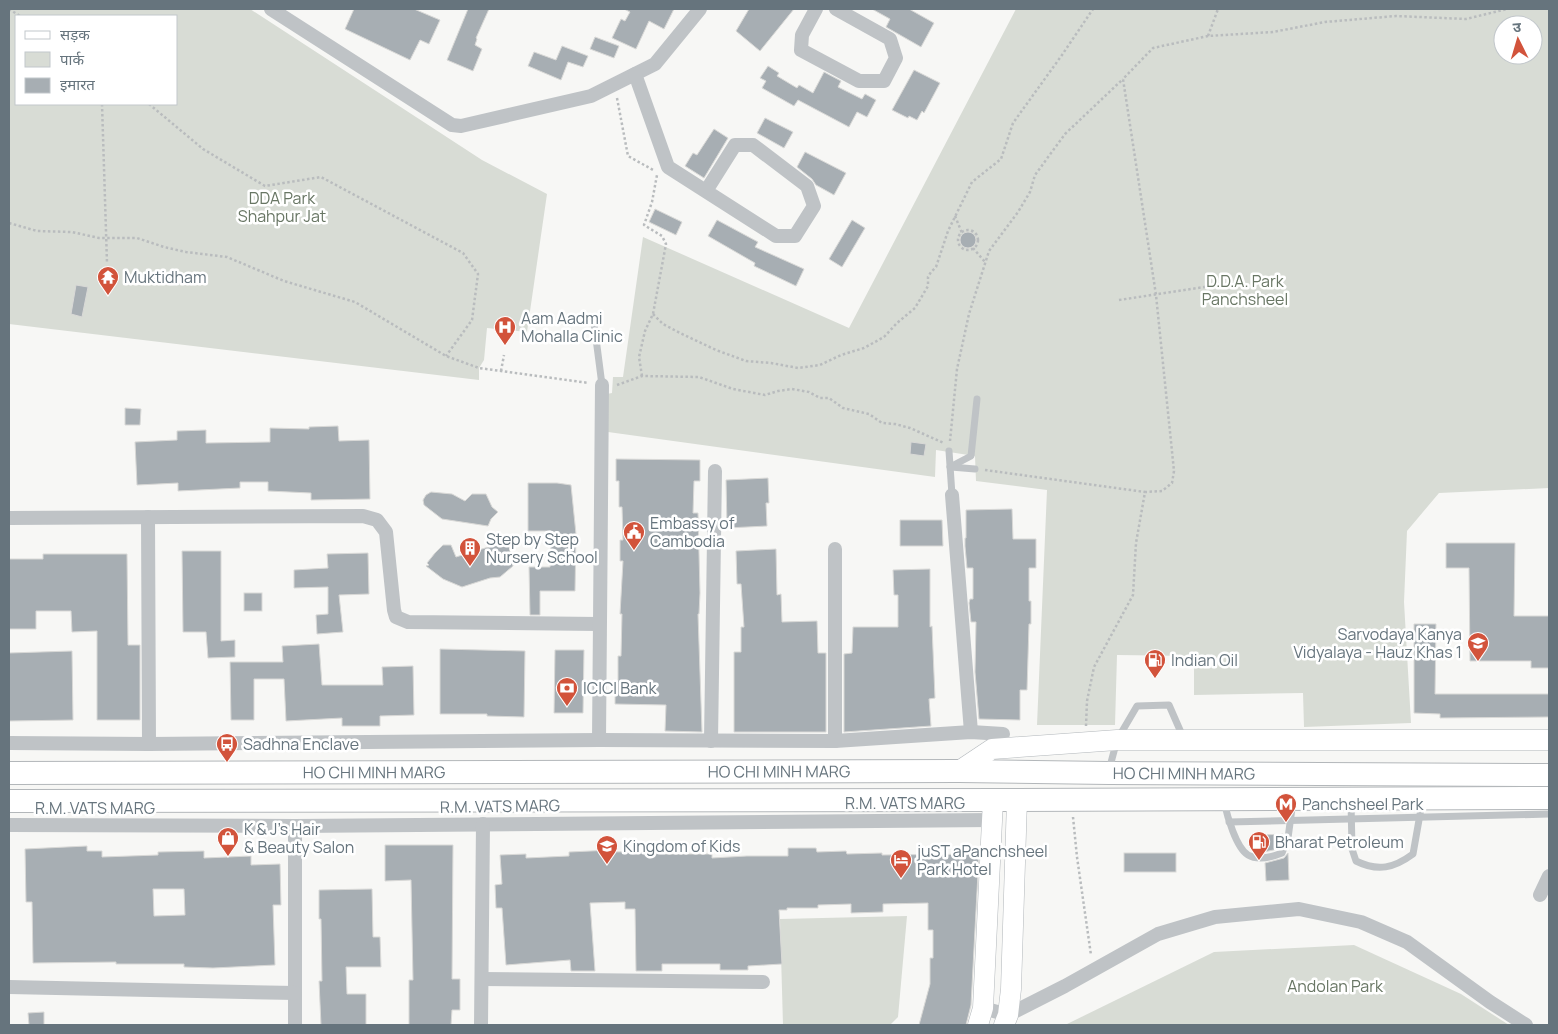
<svg xmlns="http://www.w3.org/2000/svg" width="1558" height="1034" font-family="Manrope,'Noto Sans Devanagari',sans-serif">
<rect width="100%" height="100%" fill="#f7f7f5"/>
<g fill="#d8dcd5" fill-rule="evenodd">
<path d="M9 9H250L482 160 547 194 527 332 487 328 484 360 479 368V380L9 324ZM16 16H176V104H16Z"/>
<path d="M1016 9H1549V488L1439 493 1407 531 1404 602 1411 723 1304 727 1303 693 1194 695V656L1117 655 1115 725H1037L1047 490 976 481 975 456 936 450 935 477 608 432 607 394 612 393 613 377H623L643 237 849 328ZM1503 25H1533V55H1503Z"/>
<path d="M907 916 898 1017 890 1025H783L780 919Z"/>
<path d="M1354 945 1461 994 1509 1025H1065L1214 952Z"/>
</g>
<g fill="#a7aeb3" stroke="#d9d9d7" fill-rule="evenodd">
<path d="M354 9H414L440 20 429 44 420 40 410 60 345 29Z"/>
<path d="M468 9H489L476 38 477 39 475 45 482 49 473 71 447 60Z"/>
<path d="M624 9H674L664 29 649 21 636 49 612 38 621 19 625 21 630 12Z"/>
<path d="M749 9H794L760 51 736 31Z"/>
<path d="M872 9H909L934 23 921 47 886 27 890 19Z"/>
<path d="M595 37 619 46 614 58 590 49Z"/>
<path d="M562 46 588 56 583 67 568 62 561 80 528 66 534 52 556 60Z"/>
<path d="M768 66 779 73 777 76 797 88 799 85 813 93 824 72 841 81 838 87 862 99 865 94 876 100 867 117 857 112 849 127 798 100 794 106 762 88 766 81 760 78Z"/>
<path d="M914 70 940 83 924 113 922 111 917 120 909 116 908 118 892 110Z"/>
<path d="M765 118 793 132 784 148 757 133Z"/>
<path d="M714 129 728 138 704 178 685 166 693 153 697 155Z"/>
<path d="M805 152 846 173 834 195 816 185 812 179 797 167Z"/>
<path d="M655 209 682 222 676 235 649 222Z"/>
<path d="M717 220 758 242 755 247 804 269 796 286 754 266 755 263 708 236Z"/>
<path d="M852 220 865 228 842 267 829 259Z"/>
<circle cx="968" cy="240" r="8"/>
<path d="M76 285 88 287 82 317 71 314Z"/>
<path d="M125 408 141 409 140 425H125Z"/>
<path d="M338 426 339 441 369 440 370 499 311 500V493L268 491V482H240V488L178 491V483L137 485 135 442 177 440V431L206 430V443L270 442V428L309 429V427Z"/>
<path d="M911 442 926 444 924 456 910 454Z"/>
<path d="M616 459 700 460V481H694L693 513H698L700 593 699 614H698L702 732 665 731 666 705 615 704V681H618V656H621L622 614H620L623 561H620V540H623L622 507H619V481H616Z"/>
<path d="M768 478 769 503H766L767 526 727 528 726 480Z"/>
<path d="M528 483H557L571 485 576 534 575 591H540V615H530L529 567H550L551 531H528Z"/>
<path d="M431 492 452 494 465 501 472 494H486L492 507 498 512 491 519 488 526 442 519 424 505 423 500 426 495Z"/>
<path d="M1012 509 1013 539H1036V568H1029V601H1031V624H1029L1027 690H1020V720L979 719 975 672 976 622H971L969 603 970 599H973V568H967L965 546V538H966V510Z"/>
<path d="M900 520H942L943 546H900Z"/>
<path d="M508 541 513 566 500 577 490 578 462 587 443 579 426 566 429 565 427 563 435 553 443 545H451L456 557Z"/>
<path d="M1446 543H1515L1514 616H1549V668H1531V661H1470L1469 568H1446Z"/>
<path d="M776 549 777 595 781 594 782 622 817 621 818 653H826V732H734V652H741V627H744L741 584H737L736 551Z"/>
<path d="M182 551H221V641L235 640V657L208 658 206 632H183Z"/>
<path d="M368 553 369 594 339 595 343 632 317 634 316 615 328 614V587L294 588V570L328 568 327 554Z"/>
<path d="M43 554H127L128 645H140V720H97V631L72 632 71 611H36V629H9V559H43Z"/>
<path d="M930 569V627L932 626 935 698 929 699 931 726 844 732V654L852 653 853 627H898V595H894L893 570Z"/>
<rect x="244" y="593" width="18" height="18"/>
<path d="M1414 624H1436L1435 694H1549V717L1440 718V714L1414 713Z"/>
<path d="M319 644 322 685H383L382 667 413 666 414 715 380 716V726H342V718L286 721 284 679H254V720H231L230 662H283L282 646Z"/>
<path d="M440 649 525 651 524 717 487 716V714H440Z"/>
<path d="M555 650H584L583 713H554Z"/>
<path d="M72 651 73 720 9 721V653Z"/>
<path d="M1283 834 1278 849 1264 852 1263 835Z"/>
<path d="M385 845H453L452 979H460V1010H452L451 1025H409V980H413L411 880 385 881Z"/>
<path d="M87 846V851H102V857L158 855V852L204 851V858L251 856V865L280 864 281 905H273L275 965 213 968 184 967V964H116V962L33 963 32 902H26L25 849ZM153 889H184L185 915 154 916Z"/>
<path d="M788 848H816L817 852 846 851 847 854 882 853V855L979 854 971 1005 966 1025H919L930 984V958H933V930H928V903L883 904V912L851 913V904L818 905V908H787V910H779L782 964 748 966V970H720V964H662V971H636L635 909H625V902L590 903 595 971H571L570 960 506 965 502 908H496L495 885 502 884 500 855 526 854V858L569 856V852L612 850V852L664 851V854H712V858L747 856H788Z"/>
<rect x="1124" y="853" width="52" height="19"/>
<path d="M1288 853 1289 880 1266 881 1265 863 1284 858Z"/>
<path d="M372 889 373 937H380L381 967H346L347 994H366V1025H321L319 981H322L321 919H319V890Z"/>
<path d="M44 1012V1025H29L28 1013Z"/>
</g>
<g fill="none" stroke-linecap="round" stroke-linejoin="round">
<g stroke="#b2b7bb" stroke-width="21">
<g id="secondary">
<path d="M959 771 992 749 1117 740H1549"/>
<path d="M978 1025 983 1008 993 800"/>
<path d="M1004 1025 1008 1015 1011 989 1017 800"/>
</g>
</g>
<g stroke="#b3b7ba" stroke-width="24">
<g id="primary">
<path id="s1" d="M9 773 959 771 1109 773 1549 775"/>
<path d="M9 801 1017 800 1549 798"/>
</g>
</g>
<g stroke="#b9bcbe" stroke-width="2.5" stroke-dasharray="2.5 2.5" stroke-linecap="butt">
<path d="M9 9 20 16"/>
<path d="M1208 36 1218 9"/>
<path d="M617 98 628 156 655 171"/>
<path d="M102 104 107 263"/>
<path d="M149 104 203 149 265 186 321 177 463 253 478 274 472 320 446 356"/>
<path d="M955 216 962 233"/>
<path d="M9 223 37 231 72 232 99 238H137L164 247 186 252 227 257 284 281 355 302 446 356 479 368 589 383"/>
<circle cx="968" cy="240" r="10"/>
<path d="M973 248 985 262"/>
<path d="M1119 300 1211 286"/>
<path d="M653 314 663 324 680 333 716 350 746 361 771 363 798 368 820 365 841 355 864 348 884 337 897 323 915 308 928 286V277L931 272 936 267 948 231 972 182 1001 159 1013 123 1062 55 1093 9"/>
<path d="M501 371 504 355"/>
<path d="M642 376 639 357 645 331 653 314 666 244 662 236 644 225 652 202 657 175"/>
<path d="M617 385 642 376 699 377 733 389 765 395 778 391 792 389 809 392 820 398H829L843 408 869 414 882 423 895 424 910 428 944 443"/>
<path d="M950 441 957 369 969 314 989 251 1018 212 1030 192 1035 175 1065 134 1123 79"/>
<path d="M985 470 1145 492"/>
<path d="M1086 726 1087 701 1094 667 1133 595 1136 543 1145 492 1162 491 1172 483 1174 471 1156 295 1123 79 1153 48 1208 36 1273 32 1325 22 1396 16 1466 19 1507 9"/>
<path d="M1073 817 1077 857 1091 955"/>
</g>
<g stroke="#bfc3c6" stroke-width="7">
<path d="M594 323 602 385"/>
<path d="M949 451 952 495"/>
<path d="M950 467 971 456 977 399"/>
<path d="M951 467 975 469"/>
<path d="M1109 770 1117 740 1137 706 1169 705 1183 737"/>
<path d="M1224 802C1227 815 1236 848 1248 855 1258 861 1272 857 1282 853L1288 838 1293 801"/>
<path d="M1351 802 1352 849 1356 861C1378 872 1394 868 1413 854L1422 803"/>
<path d="M1229 822 1549 814"/>
</g>
<g stroke="#bfc3c6" stroke-width="14">
<path d="M271 9 452 125 461 126 591 96 655 64 700 9"/>
<path d="M816 9 802 35 801 50 859 81H884L896 58 890 39 836 9"/>
<path d="M635 74 668 167 776 236H795L814 206 807 186 753 145H735L706 191"/>
<path d="M952 495 971 732"/>
<path d="M148 517 149 744"/>
<path d="M9 518 363 516 377 520 386 532 394 610 396 617 408 622 599 624"/>
<path d="M835 549V741"/>
<path d="M599 740 602 385"/>
<path d="M711 741 715 471"/>
<path d="M9 743 149 744 599 740 835 741 971 732 1003 734"/>
<path d="M9 825 295 826 992 820"/>
<path d="M295 826V1025"/>
<path d="M1540 895 1549 876"/>
<path d="M482 979 763 982"/>
<path d="M9 987 295 993"/>
<path d="M983 1008 1008 1015 1065 986 1158 934 1215 917 1299 909 1361 922 1407 942 1490 1002 1526 1025"/>
<path d="M481 1025 483 824"/>
</g>
<use href="#secondary" stroke="#fff" stroke-width="20"/>
<use href="#primary" stroke="#fff" stroke-width="22"/>
</g>
<defs>
<g id="temple-pin" transform="scale(1.125)"><path d="M0 17L-7.5 6A9.5 9.5 0 1 1 7.5 6Z" fill="#d2533b" stroke="#fff"/><path d="M0-6L5-2H3V0L6.5 2.5H4V6H1.5V3h-3V6H-4V2.5H-6.5L-3 0V-2H-5Z" fill="#fff"/></g>
<g id="hospital-pin" transform="scale(1.125)"><path d="M0 17L-7.5 6A9.5 9.5 0 1 1 7.5 6Z" fill="#d2533b" stroke="#fff"/><path d="M-5-5h3v3.5h4V-5h3V5h-3V1.5h-4V5h-3Z" fill="#fff"/></g>
<g id="civic-pin" transform="scale(1.125)"><path d="M0 17L-7.5 6A9.5 9.5 0 1 1 7.5 6Z" fill="#d2533b" stroke="#fff"/><path d="M-.6-6.5H3V-4.5H.6V-3L4-1V1h2V6H-6V1h2V-1L-.6-3ZM-1.2 2.5V6h2.4V2.5Z" fill="#fff"/></g>
<g id="building-pin" transform="scale(1.125)"><path d="M0 17L-7.5 6A9.5 9.5 0 1 1 7.5 6Z" fill="#d2533b" stroke="#fff"/><path d="M-4-6H4V6H1V3H-1V6H-4ZM-2.5-4.3h1.7v1.8h-1.7ZM.8-4.3h1.7v1.8H.8ZM-2.5-1h1.7V.8h-1.7ZM.8-1h1.7V.8H.8Z" fill="#fff"/></g>
<g id="school-pin" transform="scale(1.125)"><path d="M0 17L-7.5 6A9.5 9.5 0 1 1 7.5 6Z" fill="#d2533b" stroke="#fff"/><path d="M0-5L7-2L0 1L-7-2ZM-4 1L0 2.5L4 1V4Q0 6-4 4Z" fill="#fff"/></g>
<g id="fuel-pin" transform="scale(1.125)"><path d="M0 17L-7.5 6A9.5 9.5 0 1 1 7.5 6Z" fill="#d2533b" stroke="#fff"/><path d="M-5.5-6h7V0h2V4h1.3V-2.5L3-4.5l.8-.8L6-3V5H2.5V1h-1V6h-7ZM-4.2-4.7v3.2H.2V-4.7Z" fill="#fff"/></g>
<g id="bank-pin" transform="scale(1.125)"><path d="M0 17L-7.5 6A9.5 9.5 0 1 1 7.5 6Z" fill="#d2533b" stroke="#fff"/><path d="M-6-4H6V4H-6ZM0-2.3a2.3 2.3 0 1 0 0 4.6a2.3 2.3 0 1 0 0-4.6Z" fill="#fff"/></g>
<g id="bus-pin" transform="scale(1.125)"><path d="M0 17L-7.5 6A9.5 9.5 0 1 1 7.5 6Z" fill="#d2533b" stroke="#fff"/><path d="M-5-6H5V4H4V6H2V4H-2V6H-4V4H-5ZM-3.5-4V0h7V-4ZM-3.5 1.2v1.5H-2V1.2ZM2 1.2v1.5H3.5V1.2Z" fill="#fff"/></g>
<g id="metro-pin" transform="scale(1.125)"><path d="M0 17L-7.5 6A9.5 9.5 0 1 1 7.5 6Z" fill="#d2533b" stroke="#fff"/><path d="M-5.5 5V-5H-3L0 0L3-5H5.5V5H3V-.5L0 4L-3-.5V5Z" fill="#fff"/></g>
<g id="shop-pin" transform="scale(1.125)"><path d="M0 17L-7.5 6A9.5 9.5 0 1 1 7.5 6Z" fill="#d2533b" stroke="#fff"/><path d="M-5-2.5h2.3a2.7 3.5 0 0 1 5.4 0H5L5.5 6h-11ZM-1.5-2.5h3a1.5 2.3 0 0 0-3 0Z" fill="#fff"/></g>
<g id="hotel-pin" transform="scale(1.125)"><path d="M0 17L-7.5 6A9.5 9.5 0 1 1 7.5 6Z" fill="#d2533b" stroke="#fff"/><path d="M-6-4.5h1.5V1H6V5H4.5V3h-9V5H-6ZM-4 0a1.8 1.8 0 1 1 3.6 0ZM.5 0V-2.5h3Q6-2.5 6 0Z" fill="#fff"/></g>
</defs>
<g fill-rule="evenodd">
<use href="#temple-pin" x="108" y="277"/>
<use href="#hospital-pin" x="505" y="327"/>
<use href="#civic-pin" x="634" y="532"/>
<use href="#building-pin" x="470" y="548"/>
<use href="#school-pin" x="1478" y="643"/>
<use href="#fuel-pin" x="1155" y="660"/>
<use href="#bank-pin" x="567" y="688"/>
<use href="#bus-pin" x="227" y="744"/>
<use href="#metro-pin" x="1286" y="804"/>
<use href="#shop-pin" x="228" y="838"/>
<use href="#fuel-pin" x="1259" y="842"/>
<use href="#school-pin" x="607" y="846"/>
<use href="#hotel-pin" x="901" y="860"/>
</g>
<g text-anchor="middle" dominant-baseline="central" stroke-width="5" stroke-linejoin="round" paint-order="stroke">
<g font-size="16" fill="#687664" stroke="#fff">
<text x="282" y="198">DDA Park<tspan x="282" dy="18">Shahpur Jat</tspan></text>
<text x="1245" y="281">D.D.A. Park<tspan x="1245" dy="18">Panchsheel</tspan></text>
<text x="1335" y="986">Andolan Park</text>
</g>
<g font-size="16" fill="#66747d" stroke="#fff" text-anchor="start">
<text x="124" y="277">Muktidham</text>
<text x="521" y="318">Aam Aadmi<tspan x="521" dy="18">Mohalla Clinic</tspan></text>
<text x="650" y="523">Embassy of<tspan x="650" dy="18">Cambodia</tspan></text>
<text x="486" y="539">Step by Step<tspan x="486" dy="18">Nursery School</tspan></text>
<text x="1462" y="634" text-anchor="end">Sarvodaya Kanya<tspan x="1462" dy="18">Vidyalaya - Hauz Khas 1</tspan></text>
<text x="1171" y="660">Indian Oil</text>
<text x="583" y="688">ICICI Bank</text>
<text x="243" y="744">Sadhna Enclave</text>
<text x="1302" y="804">Panchsheel Park</text>
<text x="244" y="829">K &amp; J's Hair<tspan x="244" dy="18">&amp; Beauty Salon</tspan></text>
<text x="1275" y="842">Bharat Petroleum</text>
<text x="623" y="846">Kingdom of Kids</text>
<text x="917" y="851">juST aPanchsheel<tspan x="917" dy="18">Park Hotel</tspan></text>
</g>
<g font-size="16" fill="#66747d" stroke="#fff">
<text stroke="none"><textPath href="#s1" startOffset="770">HO CHI MINH MARG</textPath></text>
<text stroke="none"><textPath href="#s1" startOffset="365">HO CHI MINH MARG</textPath></text>
<text stroke="none"><textPath href="#s1" startOffset="1175">HO CHI MINH MARG</textPath></text>
<text x="905" y="803">R.M. VATS MARG</text>
<text transform="translate(500 806) rotate(-1)">R.M. VATS MARG</text>
<text x="95" y="808">R.M. VATS MARG</text>
</g>
</g>
<rect width="1558" height="1034" fill="none" stroke="#66747d" stroke-width="20"/>
<rect x="15" y="15" width="162" height="90" fill="#ffffff" stroke="#c2c7cb"/>
<rect x="25" y="31" width="25" height="8" fill="#ffffff" stroke="#c2c7cb"/>
<text x="60" y="40" font-size="15" fill="#66747d">सड़क</text>
<rect x="25" y="52" width="25" height="15" fill="#d8dcd5" stroke="#c2c7cb"/>
<text x="60" y="65" font-size="15" fill="#66747d">पार्क</text>
<rect x="25" y="78" width="25" height="15" fill="#a7aeb3" stroke="#c2c7cb"/>
<text x="60" y="90" font-size="15" fill="#66747d">इमारत</text>
<g transform="translate(1518 40) rotate(355)"><circle r="24" fill="#ffffff" stroke="#c2c7cb"/>
<path d="M0-4L9 19L0 12L-9 19Z" fill="#d2533b"/>
<text y="-8" font-size="14" font-weight="bold" text-anchor="middle" fill="#66747d">उ</text>
</g>
</svg>
